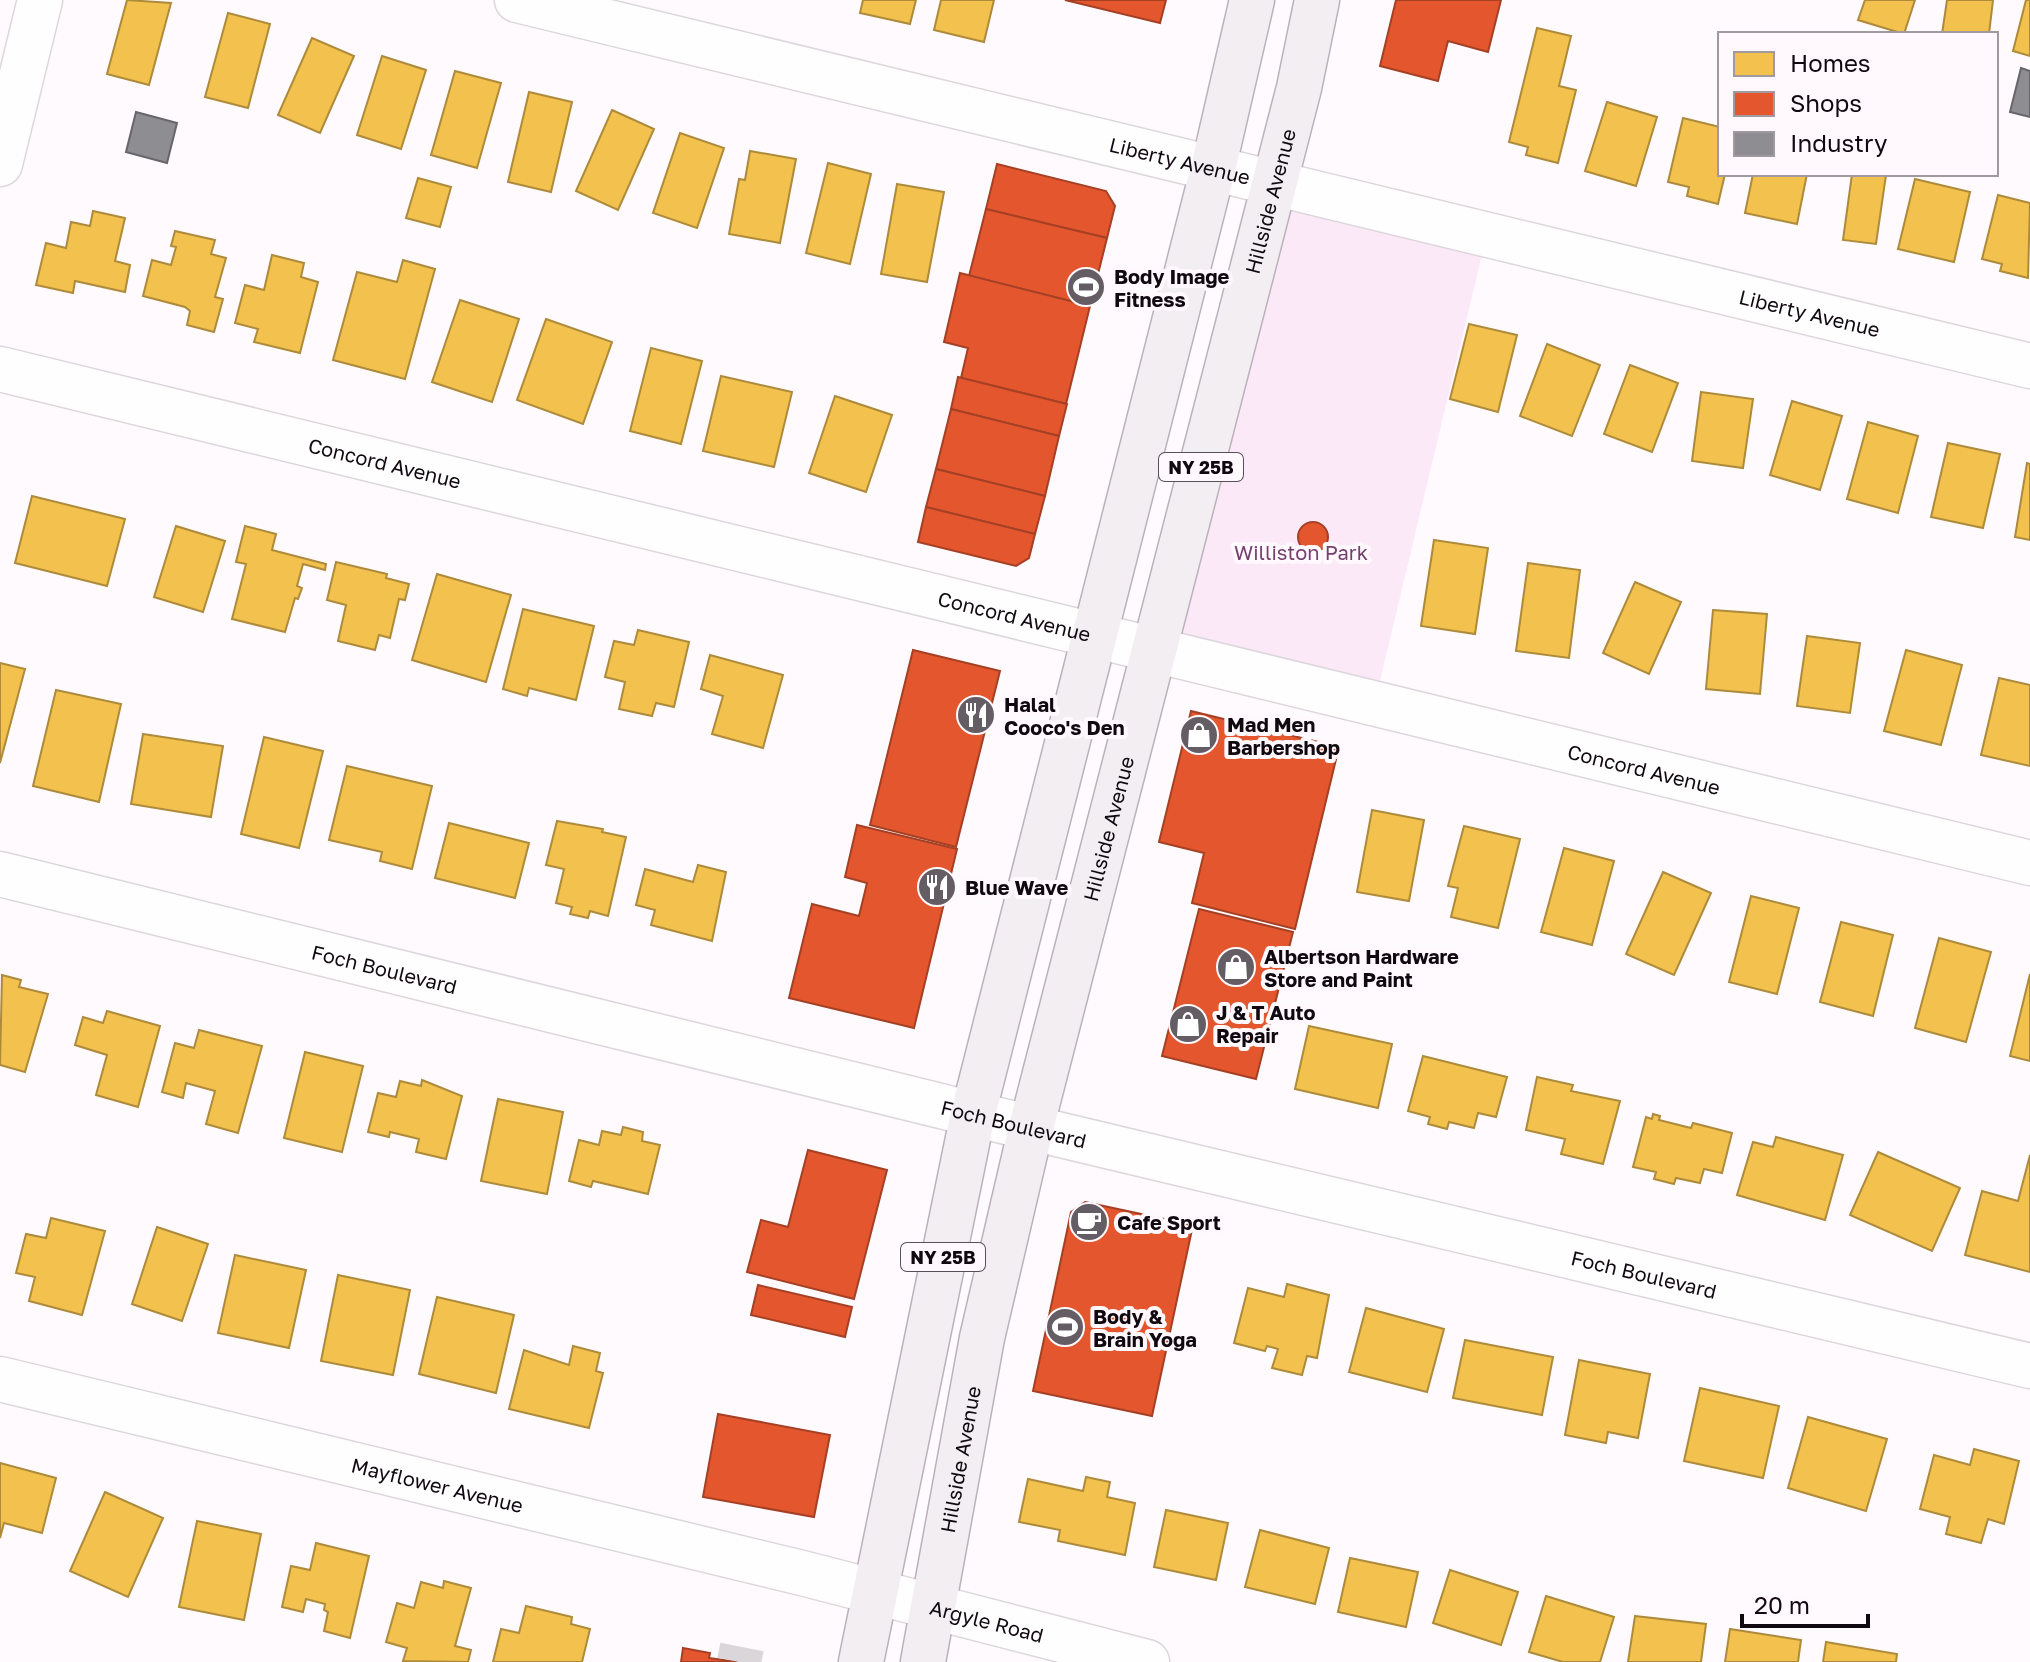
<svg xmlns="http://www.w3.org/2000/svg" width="2030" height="1662" font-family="'Golos Text',sans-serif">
<rect width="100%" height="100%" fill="#fefafd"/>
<path fill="#fce9f8" d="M1283 196 1484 246 1378 689 1167 640Z"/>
<g fill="#f2c14e" stroke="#ae8a3b" stroke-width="2">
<path d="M127 0 171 3 149 85 107 74Z"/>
<path d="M863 0H916L910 24 860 13Z"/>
<path d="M941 0H994L984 42 934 30Z"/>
<path d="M1865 0H1915L1904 34 1858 20Z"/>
<path d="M1947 0H1993L1989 34H1942Z"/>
<path d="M2026 0H2030V56L2013 51Z"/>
<path d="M228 13 270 24 248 108 205 97Z"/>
<path d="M1537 28 1571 36 1559 86 1576 90 1558 163 1526 155 1528 147 1509 142Z"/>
<path d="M312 38 354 56 320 133 278 115Z"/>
<path d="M382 56 426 70 401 149 357 135Z"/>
<path d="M455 71 501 83 477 168 431 155Z"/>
<path d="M529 92 572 102 551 192 508 182Z"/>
<path d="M1607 102 1657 117 1636 186 1585 171Z"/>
<path d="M612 110 654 129 618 210 576 191Z"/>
<path d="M1683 118 1720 127V174H1725L1718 204 1687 196 1689 187 1668 182Z"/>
<path d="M680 133 724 148 697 228 653 213Z"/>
<path d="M750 151 796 159 780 243 729 234 739 179 745 180Z"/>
<path d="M828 163 871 174 850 264 806 253Z"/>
<path d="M1753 174H1807L1797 224 1745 213Z"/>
<path d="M1852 174 1886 175 1876 244 1843 240Z"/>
<path d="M418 178 451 187 440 227 406 218Z"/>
<path d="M1915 179 1970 192 1954 262 1898 249Z"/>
<path d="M897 184 944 192 927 282 881 274Z"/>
<path d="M1998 195 2030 203 2028 278 2000 271 2002 264 1982 259Z"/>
<path d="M93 211 125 218 115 261 130 265 125 292 75 281 73 293 36 285 46 243 66 248 71 222 90 226Z"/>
<path d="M175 231 215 240 211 254 226 258 215 297 223 299 214 332 187 325 190 311 185 307 143 296 152 260 171 265 176 247 171 246Z"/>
<path d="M272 255 304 263 301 277 318 282 300 353 254 342 258 329 235 323 245 285 264 290Z"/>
<path d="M403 260 435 269 405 379 333 360 357 272 397 282Z"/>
<path d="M460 300 519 319 492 402 432 382Z"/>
<path d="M546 319 612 342 583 424 517 400Z"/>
<path d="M1469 324 1517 335 1498 412 1450 399Z"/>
<path d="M1547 344 1600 365 1572 436 1520 416Z"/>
<path d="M651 348 702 361 681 444 630 431Z"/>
<path d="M1630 365 1678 383 1652 452 1604 434Z"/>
<path d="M721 376 792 392 774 467 703 451Z"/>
<path d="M1701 392 1753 399 1743 468 1692 461Z"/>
<path d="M835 396 892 415 866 492 809 473Z"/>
<path d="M1792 401 1842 416 1820 490 1770 475Z"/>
<path d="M1868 422 1918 436 1898 513 1847 499Z"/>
<path d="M1948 443 2000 454 1983 528 1931 517Z"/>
<path d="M2027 463 2030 464V540L2015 537Z"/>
<path d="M32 496 125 519 107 586 15 563Z"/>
<path d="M176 526 225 541 203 612 154 597Z"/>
<path d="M245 526 276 534 272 550 326 564 325 570 303 564 297 586 302 588 298 599 295 598 285 632 232 619 246 564 236 562Z"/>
<path d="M1434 540 1488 548 1475 634 1421 626Z"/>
<path d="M336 562 387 574 386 578 409 584 405 600 399 599 390 638 379 635 375 650 338 641 346 605 327 600Z"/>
<path d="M1528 563 1580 570 1569 658 1516 651Z"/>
<path d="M437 574 511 595 486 682 412 660Z"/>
<path d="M1635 582 1681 602 1649 674 1603 653Z"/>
<path d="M523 609 594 626 576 700 529 688 527 696 503 689Z"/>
<path d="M1713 610 1767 614 1760 694 1706 689Z"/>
<path d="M638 630 689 642 674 707 656 703 652 716 619 709 625 682 605 677 614 641 634 645Z"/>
<path d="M1807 636 1860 643 1850 713 1797 706Z"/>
<path d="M1906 650 1962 665 1941 745 1884 731Z"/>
<path d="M710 655 783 675 763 748 712 734 723 696 701 689Z"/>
<path d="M0 663 25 669 0 763Z"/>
<path d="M1999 678 2030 685V766L1981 755Z"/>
<path d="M56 690 121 704 99 802 33 786Z"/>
<path d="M143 734 223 746 211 817 131 804Z"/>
<path d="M264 737 323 751 299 848 241 834Z"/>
<path d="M347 766 432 786 412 869 380 861 382 852 329 840Z"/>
<path d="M1372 810 1424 820 1409 901 1357 892Z"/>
<path d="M557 821 603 829 602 832 626 837 608 916 590 911 588 918 570 914 572 907 556 903 564 869 546 865Z"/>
<path d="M449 823 529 843 515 898 435 878Z"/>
<path d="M1464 826 1520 839 1498 928 1451 917 1458 888 1448 886Z"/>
<path d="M1564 848 1614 861 1592 945 1541 932Z"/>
<path d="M698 865 726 872 712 941 651 925 655 910 636 905 645 869 693 882Z"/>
<path d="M1663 872 1711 893 1674 975 1626 954Z"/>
<path d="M1751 896 1799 908 1777 994 1729 982Z"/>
<path d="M1841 922 1893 935 1873 1016 1820 1002Z"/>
<path d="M1939 938 1991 952 1966 1042 1915 1028Z"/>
<path d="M2030 974V1061L2010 1056Z"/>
<path d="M2 975 21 980 19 987 48 994 25 1072 0 1065Z"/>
<path d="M107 1011 160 1026 138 1107 96 1095 107 1055 75 1045 83 1017 103 1023Z"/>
<path d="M1309 1026 1392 1044 1378 1108 1295 1089Z"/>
<path d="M199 1030 262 1046 238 1133 206 1124 215 1091 186 1083 183 1098 162 1092 175 1043 194 1048Z"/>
<path d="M305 1052 363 1066 342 1152 284 1138Z"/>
<path d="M1423 1056 1507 1077 1496 1117 1478 1113 1474 1128 1449 1122 1447 1129 1428 1124 1430 1117 1408 1111Z"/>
<path d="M1537 1077 1573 1085 1571 1091 1620 1101 1603 1164 1561 1154 1565 1139 1526 1130Z"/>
<path d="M422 1080 462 1096 446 1159 416 1152 419 1139 390 1132 389 1137 368 1132 378 1093 396 1097 400 1081 421 1086Z"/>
<path d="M498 1099 563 1112 547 1194 481 1181Z"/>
<path d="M1653 1114 1660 1116 1659 1120 1691 1128 1693 1123 1732 1133 1722 1173 1704 1169 1700 1183 1676 1178 1674 1184 1654 1179 1656 1172 1633 1167 1646 1117 1652 1119Z"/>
<path d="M623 1127 643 1132 642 1141 660 1145 648 1194 593 1181 591 1187 569 1181 579 1140 599 1145 602 1131 621 1135Z"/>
<path d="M1776 1137 1843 1155 1825 1220 1737 1195 1753 1142 1773 1147Z"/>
<path d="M1878 1152 1960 1188 1932 1251 1850 1215Z"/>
<path d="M2030 1155V1272L1965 1255 1982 1191 2018 1201Z"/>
<path d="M51 1218 105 1231 82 1315 29 1301 35 1277 16 1273 26 1234 46 1238Z"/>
<path d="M157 1227 208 1244 182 1321 132 1304Z"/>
<path d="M235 1255 306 1270 289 1348 218 1333Z"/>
<path d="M338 1275 410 1290 393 1375 321 1361Z"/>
<path d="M1287 1284 1329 1295 1317 1358 1307 1356 1302 1375 1272 1368 1278 1349 1267 1346 1265 1351 1234 1343 1248 1288 1284 1297Z"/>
<path d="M437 1297 514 1315 496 1393 419 1374Z"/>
<path d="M1366 1308 1444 1329 1427 1392 1349 1372Z"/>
<path d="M1465 1340 1553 1357 1542 1415 1453 1398Z"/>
<path d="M573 1346 600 1353 596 1371 603 1373 589 1428 509 1409 524 1350 569 1365Z"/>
<path d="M1579 1360 1650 1374 1638 1438 1608 1432 1606 1443 1565 1435Z"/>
<path d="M1700 1388 1779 1406 1763 1478 1684 1461Z"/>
<path d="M1808 1417 1887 1439 1866 1511 1788 1488Z"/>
<path d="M1974 1449 2019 1461 2004 1524 1988 1519 1981 1543 1946 1534 1950 1517 1920 1509 1934 1455 1970 1465Z"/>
<path d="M0 1463 56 1478 42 1533 4 1523 0 1538Z"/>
<path d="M1086 1477 1110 1482 1107 1497 1135 1503 1125 1555 1058 1541 1060 1530 1019 1522 1028 1479 1083 1491Z"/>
<path d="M105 1492 163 1518 128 1597 70 1571Z"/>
<path d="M1166 1510 1228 1523 1216 1580 1154 1567Z"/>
<path d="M197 1521 261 1534 244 1620 179 1607Z"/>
<path d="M1260 1530 1329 1548 1315 1604 1245 1587Z"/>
<path d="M316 1543 369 1556 350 1638 324 1631 328 1612 324 1610 325 1604 306 1599 303 1612 282 1607 291 1566 310 1570Z"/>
<path d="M1350 1558 1418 1572 1406 1627 1338 1612Z"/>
<path d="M1450 1570 1518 1592 1501 1645 1433 1623Z"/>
<path d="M444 1581 471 1588 455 1646 471 1650 468 1662 403 1661 407 1648 386 1642 397 1603 414 1608 421 1582 443 1588Z"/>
<path d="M1546 1596 1614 1617 1600 1662H1563L1529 1652Z"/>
<path d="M526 1606 572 1617 571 1624 590 1629 582 1662H493L501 1629 519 1633Z"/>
<path d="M1635 1616 1706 1624 1701 1662H1628Z"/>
<path d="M1730 1629 1801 1640 1798 1662H1725Z"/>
<path d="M1826 1642 1897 1654 1896 1662H1823Z"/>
</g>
<g fill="#e4572e" stroke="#a54025" stroke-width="2">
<path d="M1065 0H1166L1160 23Z"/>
<path d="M1396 0H1501L1488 52 1448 41 1438 81 1380 66Z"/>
<path d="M997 164 1106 191 1115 206 1107 238 986 209Z"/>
<path d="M986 209 1107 238 1090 306 969 276Z"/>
<path d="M960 273 1090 306 1066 404 961 378 968 348 944 342Z"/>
<path d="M958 377 1067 404 1059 436 951 409Z"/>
<path d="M951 409 1059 436 1045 496 936 469Z"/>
<path d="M936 469 1045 496 1035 534 926 507Z"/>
<path d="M926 507 1035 534 1029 558 1016 566 918 542Z"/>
<circle cx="1313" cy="537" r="15"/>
<path d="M913 650 1000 671 956 847 870 825Z"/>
<path d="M1191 711 1339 747 1295 929 1192 903 1204 853 1159 842Z"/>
<path d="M857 825 957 849 914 1028 789 998 812 904 859 916 867 883 845 877Z"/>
<path d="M1199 909 1293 932 1256 1079 1162 1056Z"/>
<path d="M808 1150 887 1170 854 1299 747 1272 761 1220 788 1227Z"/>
<path d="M1085 1202 1193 1225 1152 1416 1033 1391 1071 1212Z"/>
<path d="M758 1285 852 1307 845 1337 751 1315Z"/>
<path d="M718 1414 830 1435 814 1517 703 1497Z"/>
<path d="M683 1648 710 1653 709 1658 738 1662H681Z"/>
</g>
<g fill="#8d8d92" stroke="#68656b" stroke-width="2">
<path d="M2021 68 2030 71V117L2010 112Z"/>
<path d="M136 112 177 123 167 163 126 152Z"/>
</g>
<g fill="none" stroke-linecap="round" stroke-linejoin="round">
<path stroke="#dad6d9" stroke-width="44" stroke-dasharray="44 22" stroke-linecap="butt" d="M739 1662 742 1647"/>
<g stroke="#ddd7dc" stroke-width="47">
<g id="minor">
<path id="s1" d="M517 0 2030 366"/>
<path d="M0 164 40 0"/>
<path id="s2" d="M0 369 2030 863"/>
<path id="s3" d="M0 874 973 1114 2030 1366"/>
<path id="s4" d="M0 1379 802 1573 1147 1662"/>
</g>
</g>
<g stroke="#bbb1ba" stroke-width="47">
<g id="major">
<path d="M861 1662 973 1114 1213 169 1252 0"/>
<path id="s5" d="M923 1662 982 1338 1031 1128 1299 88 1317 0"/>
</g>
</g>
<use href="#minor" stroke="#fffeff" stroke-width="44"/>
<use href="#major" stroke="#f3eef2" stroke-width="44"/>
</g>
<defs>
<g id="stadium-disc" transform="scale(2)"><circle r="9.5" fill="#645d63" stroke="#fff9fe"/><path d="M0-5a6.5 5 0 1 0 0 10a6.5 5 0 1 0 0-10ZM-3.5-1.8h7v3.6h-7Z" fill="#fff"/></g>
<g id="restaurant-disc" transform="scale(2)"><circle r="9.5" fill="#645d63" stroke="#fff9fe"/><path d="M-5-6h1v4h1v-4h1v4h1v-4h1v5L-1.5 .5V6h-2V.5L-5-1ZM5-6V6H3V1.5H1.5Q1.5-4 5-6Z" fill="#fff"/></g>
<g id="shop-disc" transform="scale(2)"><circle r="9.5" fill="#645d63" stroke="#fff9fe"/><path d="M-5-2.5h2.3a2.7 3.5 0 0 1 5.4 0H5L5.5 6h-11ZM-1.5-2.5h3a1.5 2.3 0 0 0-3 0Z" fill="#fff"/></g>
<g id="cafe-disc" transform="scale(2)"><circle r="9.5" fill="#645d63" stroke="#fff9fe"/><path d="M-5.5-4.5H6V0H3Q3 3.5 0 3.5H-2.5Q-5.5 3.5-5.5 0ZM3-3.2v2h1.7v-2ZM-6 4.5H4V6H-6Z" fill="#fff"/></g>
</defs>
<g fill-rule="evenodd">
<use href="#stadium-disc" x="1086" y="287"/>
<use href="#restaurant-disc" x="976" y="715"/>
<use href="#shop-disc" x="1199" y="735"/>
<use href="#restaurant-disc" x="937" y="887"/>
<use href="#shop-disc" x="1236" y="967"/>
<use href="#shop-disc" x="1188" y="1024"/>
<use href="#cafe-disc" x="1089" y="1222"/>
<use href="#stadium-disc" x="1065" y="1327"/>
</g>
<g text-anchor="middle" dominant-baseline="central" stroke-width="8" stroke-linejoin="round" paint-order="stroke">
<g fill="#fff9fe" stroke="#585157" stroke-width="2">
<rect x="1159" y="453" width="84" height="28" rx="6"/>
<rect x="901" y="1243" width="84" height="28" rx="6"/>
</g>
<g font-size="18" font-weight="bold" fill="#110910">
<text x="1201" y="467">NY 25B</text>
<text x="943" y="1257">NY 25B</text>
</g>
<g font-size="20" fill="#110910" stroke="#fff9fe">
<text stroke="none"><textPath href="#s1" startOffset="682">Liberty Avenue</textPath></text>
<text stroke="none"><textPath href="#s5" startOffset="1502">Hillside Avenue</textPath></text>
<text stroke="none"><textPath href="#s1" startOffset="1330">Liberty Avenue</textPath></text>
<text stroke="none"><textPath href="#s2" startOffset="396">Concord Avenue</textPath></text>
<text stroke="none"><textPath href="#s2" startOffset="1044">Concord Avenue</textPath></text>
<text stroke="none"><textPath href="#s2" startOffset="1692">Concord Avenue</textPath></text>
<text stroke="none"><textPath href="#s5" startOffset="854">Hillside Avenue</textPath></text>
<text stroke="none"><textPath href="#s3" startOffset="396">Foch Boulevard</textPath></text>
<text stroke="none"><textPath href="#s3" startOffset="1044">Foch Boulevard</textPath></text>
<text stroke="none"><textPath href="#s3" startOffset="1692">Foch Boulevard</textPath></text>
<text stroke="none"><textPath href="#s5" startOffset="206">Hillside Avenue</textPath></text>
<text stroke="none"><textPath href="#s4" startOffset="450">Mayflower Avenue</textPath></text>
<text stroke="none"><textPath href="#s4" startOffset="1016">Argyle Road</textPath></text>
</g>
<g font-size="20" font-weight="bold" fill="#110910" stroke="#fff9fe" text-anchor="start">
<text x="1114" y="276">Body Image<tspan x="1114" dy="23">Fitness</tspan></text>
<text x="1004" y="704">Halal<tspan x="1004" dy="23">Cooco's Den</tspan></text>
<text x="1227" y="724">Mad Men<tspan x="1227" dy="23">Barbershop</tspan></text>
<text x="965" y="887">Blue Wave</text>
<text x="1264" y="956">Albertson Hardware<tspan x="1264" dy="23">Store and Paint</tspan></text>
<text x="1216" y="1012">J &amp; T Auto<tspan x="1216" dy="23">Repair</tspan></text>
<text x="1117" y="1222">Cafe Sport</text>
<text x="1093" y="1316">Body &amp;<tspan x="1093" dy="23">Brain Yoga</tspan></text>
</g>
<g font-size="20" fill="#76406e" stroke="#fff9fe">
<text x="1301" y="552">Williston Park</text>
</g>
</g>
<rect x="1718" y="32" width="280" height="144" fill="#fff9fe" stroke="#a0999f" stroke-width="2"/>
<rect x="1734" y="52" width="40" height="24" fill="#f2c14e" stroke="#a0999f" stroke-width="2"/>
<text x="1790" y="72" font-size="24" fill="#110910">Homes</text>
<rect x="1734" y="92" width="40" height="24" fill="#e4572e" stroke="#a0999f" stroke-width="2"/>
<text x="1790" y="112" font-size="24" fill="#110910">Shops</text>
<rect x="1734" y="132" width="40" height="24" fill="#8d8d92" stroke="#a0999f" stroke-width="2"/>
<text x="1790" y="152" font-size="24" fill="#110910">Industry</text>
<path d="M1742 1614v12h126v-12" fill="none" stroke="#110910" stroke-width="4"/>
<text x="1754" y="1614" font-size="24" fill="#110910" stroke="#fff9fe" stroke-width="6" paint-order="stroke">20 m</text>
</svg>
